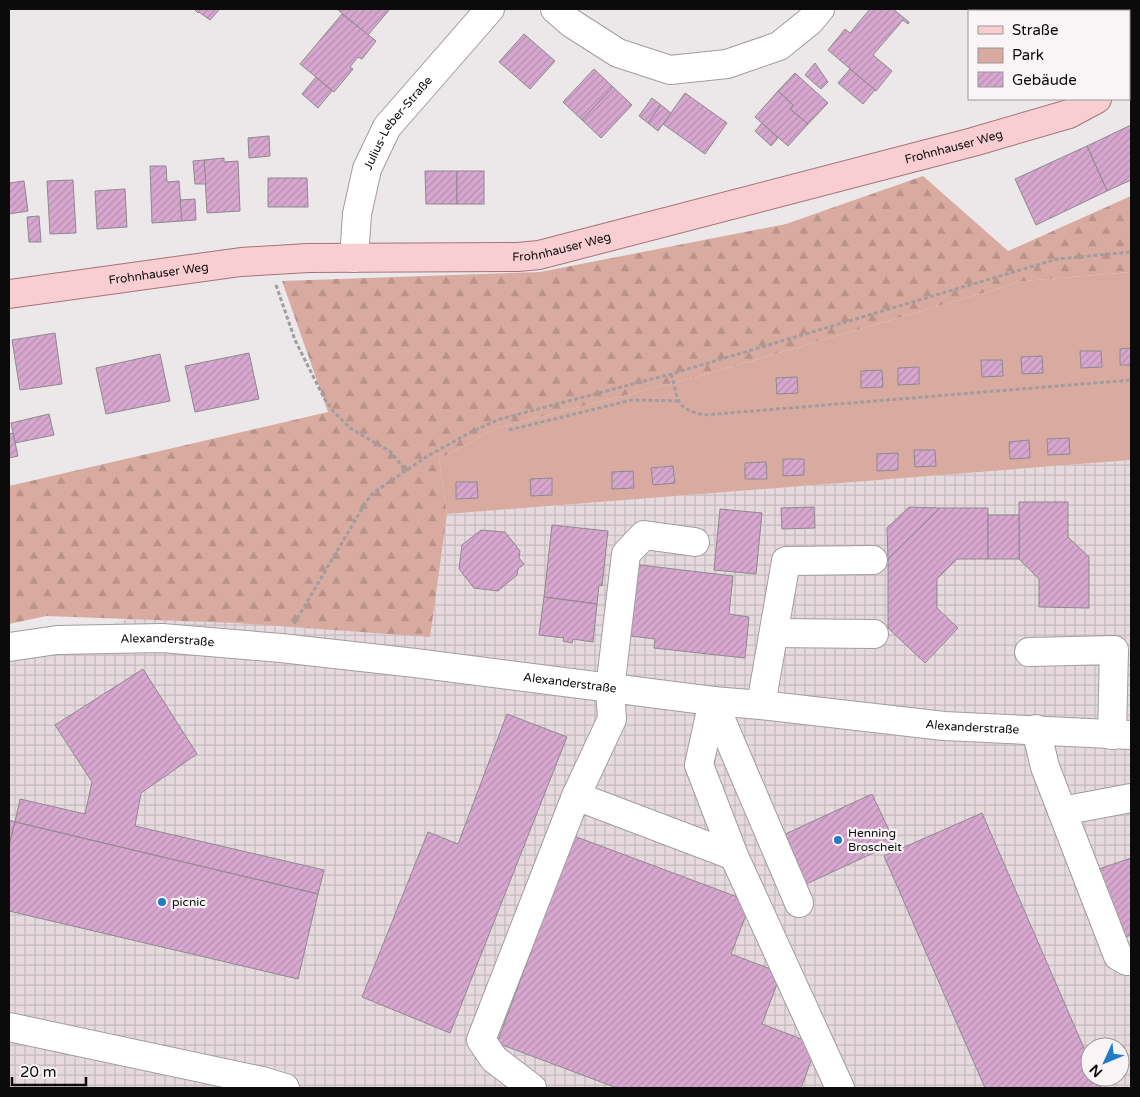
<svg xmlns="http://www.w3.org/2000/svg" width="1140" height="1097" font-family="'Varela Round',sans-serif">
<defs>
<pattern id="industrial-grid" width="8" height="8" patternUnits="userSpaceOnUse" patternTransform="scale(1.25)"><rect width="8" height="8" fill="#e7dadf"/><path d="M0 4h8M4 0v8" fill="none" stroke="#c5babe"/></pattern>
<pattern id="forest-firs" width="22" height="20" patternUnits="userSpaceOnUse" patternTransform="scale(1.25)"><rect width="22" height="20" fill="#d9aba0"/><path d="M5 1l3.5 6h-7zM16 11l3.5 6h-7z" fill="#b99289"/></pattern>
<pattern id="building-hatch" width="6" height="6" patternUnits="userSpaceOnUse" patternTransform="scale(1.25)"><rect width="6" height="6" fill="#d7a7cf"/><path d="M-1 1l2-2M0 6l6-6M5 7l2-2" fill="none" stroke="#b78eb1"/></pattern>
</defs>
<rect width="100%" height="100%" fill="#ece7e9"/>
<path fill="url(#industrial-grid)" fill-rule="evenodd" d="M1131 460V1088H9V658L447 514ZM1090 1047H1120V1077H1090Z"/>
<path fill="#d9aba0" d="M1131 272V460L447 514 439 459 497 428 693 378 1024 281Z"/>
<path fill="url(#forest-firs)" d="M923 176 1008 251 1131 196V272L1024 281 693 378 497 428 439 459 447 514 430 637 237 623 46 616 9 624V486L328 412 282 281 540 272 786 224Z"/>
<g fill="url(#building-hatch)" stroke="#8d8a8c">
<path d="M195 9H220L210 20 199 12 198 13 195 10Z"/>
<path d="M337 9H390L368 35Z"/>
<path d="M870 9H893L909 22 908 24 903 20 873 55 892 71 876 91 828 50 845 29 850 33Z"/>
<path d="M342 14 376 41 362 59 358 57 350 67 353 69 334 92 300 64Z"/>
<path d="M524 34 555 61 530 89 499 62Z"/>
<path d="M815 63 828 82 821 89 805 75Z"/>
<path d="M594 69 613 87 582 120 563 102Z"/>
<path d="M850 69 875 90 863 104 838 83Z"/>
<path d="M795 73 828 103 808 124 790 109 793 105 778 91Z"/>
<path d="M316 77 332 91 318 108 302 94Z"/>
<path d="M613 87 632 105 601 138 582 120Z"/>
<path d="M778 91 793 105 790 109 808 124 788 146 755 117Z"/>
<path d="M685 93 727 123 705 154 663 124Z"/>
<path d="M652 98 661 105 648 123 639 116Z"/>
<path d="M661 105 671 113 658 131 648 123Z"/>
<path d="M762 123 778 138 771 146 755 131Z"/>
<path d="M1131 125V180L1107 191 1087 146Z"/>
<path d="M269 136 270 156 249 158 248 138Z"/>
<path d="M1087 146 1107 191 1036 225 1015 179Z"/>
<path d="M224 158V162L238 161 240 211 207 213 204 160Z"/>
<path d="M204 160 206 184H195L193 161Z"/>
<path d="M150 166H166L167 182 179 181 182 221 152 223Z"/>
<path d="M425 171H457V204H426Z"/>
<rect x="457" y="171" width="27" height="33"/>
<path d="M268 178H307L308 207H268Z"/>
<path d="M73 180 76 233 50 234 47 181Z"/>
<path d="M24 181 28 211 9 214V183Z"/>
<path d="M125 189 127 227 97 229 95 191Z"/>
<path d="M195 199 196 220 182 221 180 200Z"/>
<path d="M39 216 41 242H29L27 217Z"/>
<path d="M55 333 62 384 20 390 12 340Z"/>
<path d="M1131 348V365H1120V349Z"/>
<path d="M1080 351H1101L1102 367 1081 368Z"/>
<path d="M249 353 259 399 195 412 185 366Z"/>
<path d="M160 354 170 401 106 414 96 368Z"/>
<path d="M1042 356 1043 373 1022 374 1021 357Z"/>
<path d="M981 360H1002L1003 376 982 377Z"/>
<path d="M919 367V384L898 385V368Z"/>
<path d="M882 370 883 387 861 388V371Z"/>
<path d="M797 377 798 393 777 394 776 378Z"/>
<path d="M49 414 54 435 15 443 11 423Z"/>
<path d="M13 433 18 456 9 458V434Z"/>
<path d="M1069 438 1070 454 1048 455 1047 439Z"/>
<path d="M1029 440 1030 458 1010 459 1009 442Z"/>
<path d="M914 450H935L936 466 915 467Z"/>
<path d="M898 453V470L877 471V454Z"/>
<path d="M783 459H804V475L783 476Z"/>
<path d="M766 462 767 479H745V463Z"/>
<path d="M673 466 675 483 653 485 651 468Z"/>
<path d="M633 471 634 488 612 489V472Z"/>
<path d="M552 478V495L531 496 530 479Z"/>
<path d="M456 482H477L478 498 456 499Z"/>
<path d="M1019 502H1068V537L1089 557V608L1039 607V579L1019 559Z"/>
<path d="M814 507 815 528 782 529 781 508Z"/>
<path d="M909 507 940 508 888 559 887 528Z"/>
<path d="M940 508H988V559H957L937 579V608L958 628 925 663 888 628V559Z"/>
<path d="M720 509 762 513 756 574 714 570Z"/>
<rect x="988" y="515" width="31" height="44"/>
<path d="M552 525 608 531 602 586 599 585 597 604 544 597Z"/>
<path d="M481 530 505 532 520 551 519 558 524 564 518 569 517 575 498 591 474 588 459 569 462 545Z"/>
<path d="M632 564 733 576 729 614 749 617 745 658 654 648 655 639 623 635Z"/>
<path d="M544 597 597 604 593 642 573 639 572 643 563 641 564 638 539 635Z"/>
<path d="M143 669 197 754 141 793 135 826 324 870 318 894 15 822 20 799 85 814 92 782 55 725Z"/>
<path d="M507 714 567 737 450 1033 362 997 428 832 458 844Z"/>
<path d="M872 794 895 843 804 885 781 836Z"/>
<path d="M982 813 1090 1062V1077H1097L1101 1088H985L884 856Z"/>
<path d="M9 820 15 822 9 846Z"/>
<path d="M15 822 318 894 298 979 9 911V846Z"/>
<path d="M574 836 751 902 731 954 781 973 762 1024 817 1045 801 1088H617L497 1043Z"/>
<path d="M1131 858V935L1121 939 1096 870Z"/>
</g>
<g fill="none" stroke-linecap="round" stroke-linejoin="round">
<g stroke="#a19d9e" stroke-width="30">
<g id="minor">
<path d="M555 9 571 23 618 53 670 70 727 64 779 46 810 21 820 9"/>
<path id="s1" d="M354 258 357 214 367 169 387 127 490 9"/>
<path d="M695 542 644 535 626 554 610 689 612 719 576 796 734 856 699 765 713 701"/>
<path d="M774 633 874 634"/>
<path id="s2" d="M9 647 57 640 162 638 281 648 415 663 713 701 761 705 944 726 1131 735"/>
<path d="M1029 652 1114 650 1112 735"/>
<path d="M713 701 799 903"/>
<path d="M761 705 786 561 873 560"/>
<path d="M1036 729 1045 767 1118 956 1127 961H1131"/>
<path d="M1062 811 1131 798"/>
<path d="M734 856 840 1088"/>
<path d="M9 1027 262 1081 285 1088"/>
<path d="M532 1088 494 1059 481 1040 576 796"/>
</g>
</g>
<g stroke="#a37479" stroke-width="30">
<g id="major">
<path d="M1129 80 1131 78"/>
<path id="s3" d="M9 294 241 262 308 258 518 257 539 255 973 142 1069 114 1097 99"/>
</g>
</g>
<g stroke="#a19d9f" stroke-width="3" stroke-dasharray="4 2.5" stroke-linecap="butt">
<path d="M276 285 295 340 324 398 333 411 350 428 391 452 406 471"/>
<path d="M671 374C679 399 673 408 704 415L1131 380"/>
<path d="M509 430 632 400 678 401"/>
<path d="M294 624 366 502 373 493 426 457 471 432 500 419 671 374 1057 259 1131 252"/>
</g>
<use href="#minor" stroke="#fff" stroke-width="28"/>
<use href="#major" stroke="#f9ced2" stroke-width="28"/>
</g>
<g fill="#1e7bc8" stroke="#f9f4f6" stroke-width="2">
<circle cx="838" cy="840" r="5"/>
<circle cx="162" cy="902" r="5"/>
</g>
<g text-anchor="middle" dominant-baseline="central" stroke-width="4.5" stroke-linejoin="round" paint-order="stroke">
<g font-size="12" fill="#0c0b0c" stroke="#f9f4f6">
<text stroke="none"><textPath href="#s1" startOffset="146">Julius-Leber-Straße</textPath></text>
<text stroke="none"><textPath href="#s3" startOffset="961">Frohnhauser Weg</textPath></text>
<text stroke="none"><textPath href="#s3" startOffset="556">Frohnhauser Weg</textPath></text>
<text stroke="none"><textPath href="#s3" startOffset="151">Frohnhauser Weg</textPath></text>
<text stroke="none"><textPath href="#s2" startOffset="159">Alexanderstraße</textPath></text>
<text stroke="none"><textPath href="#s2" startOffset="564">Alexanderstraße</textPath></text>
<text stroke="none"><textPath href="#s2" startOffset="969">Alexanderstraße</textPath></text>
</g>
<g font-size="12" fill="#0c0b0c" stroke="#f9f4f6" text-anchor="start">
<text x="848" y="833">Henning<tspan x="848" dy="14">Broscheit</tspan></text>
<text x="172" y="902">picnic</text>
</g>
</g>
<rect width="1140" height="1097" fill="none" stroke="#0c0b0c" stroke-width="20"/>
<rect x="968" y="10" width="162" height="90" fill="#f9f4f6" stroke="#9a9798"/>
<rect x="978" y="26" width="25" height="8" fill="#f9ced2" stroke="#9a9798"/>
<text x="1012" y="35" font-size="15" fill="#0c0b0c">Straße</text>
<rect x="978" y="48" width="25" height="15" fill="#d9aba0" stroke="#9a9798"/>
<text x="1012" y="60" font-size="15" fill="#0c0b0c">Park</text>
<rect x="978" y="72" width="25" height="15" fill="url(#building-hatch)" stroke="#9a9798"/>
<text x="1012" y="85" font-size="15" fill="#0c0b0c">Gebäude</text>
<g transform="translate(1105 1062) rotate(226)"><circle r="24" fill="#f9f4f6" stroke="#9a9798"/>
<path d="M0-4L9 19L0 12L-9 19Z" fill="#1e7bc8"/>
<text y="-8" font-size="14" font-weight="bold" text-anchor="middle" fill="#0c0b0c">N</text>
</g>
<path d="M12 1077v8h74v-8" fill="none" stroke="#0c0b0c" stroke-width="2.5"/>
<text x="20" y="1077" font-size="15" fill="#0c0b0c" stroke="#f9f4f6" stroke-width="4" paint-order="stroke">20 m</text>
</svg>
